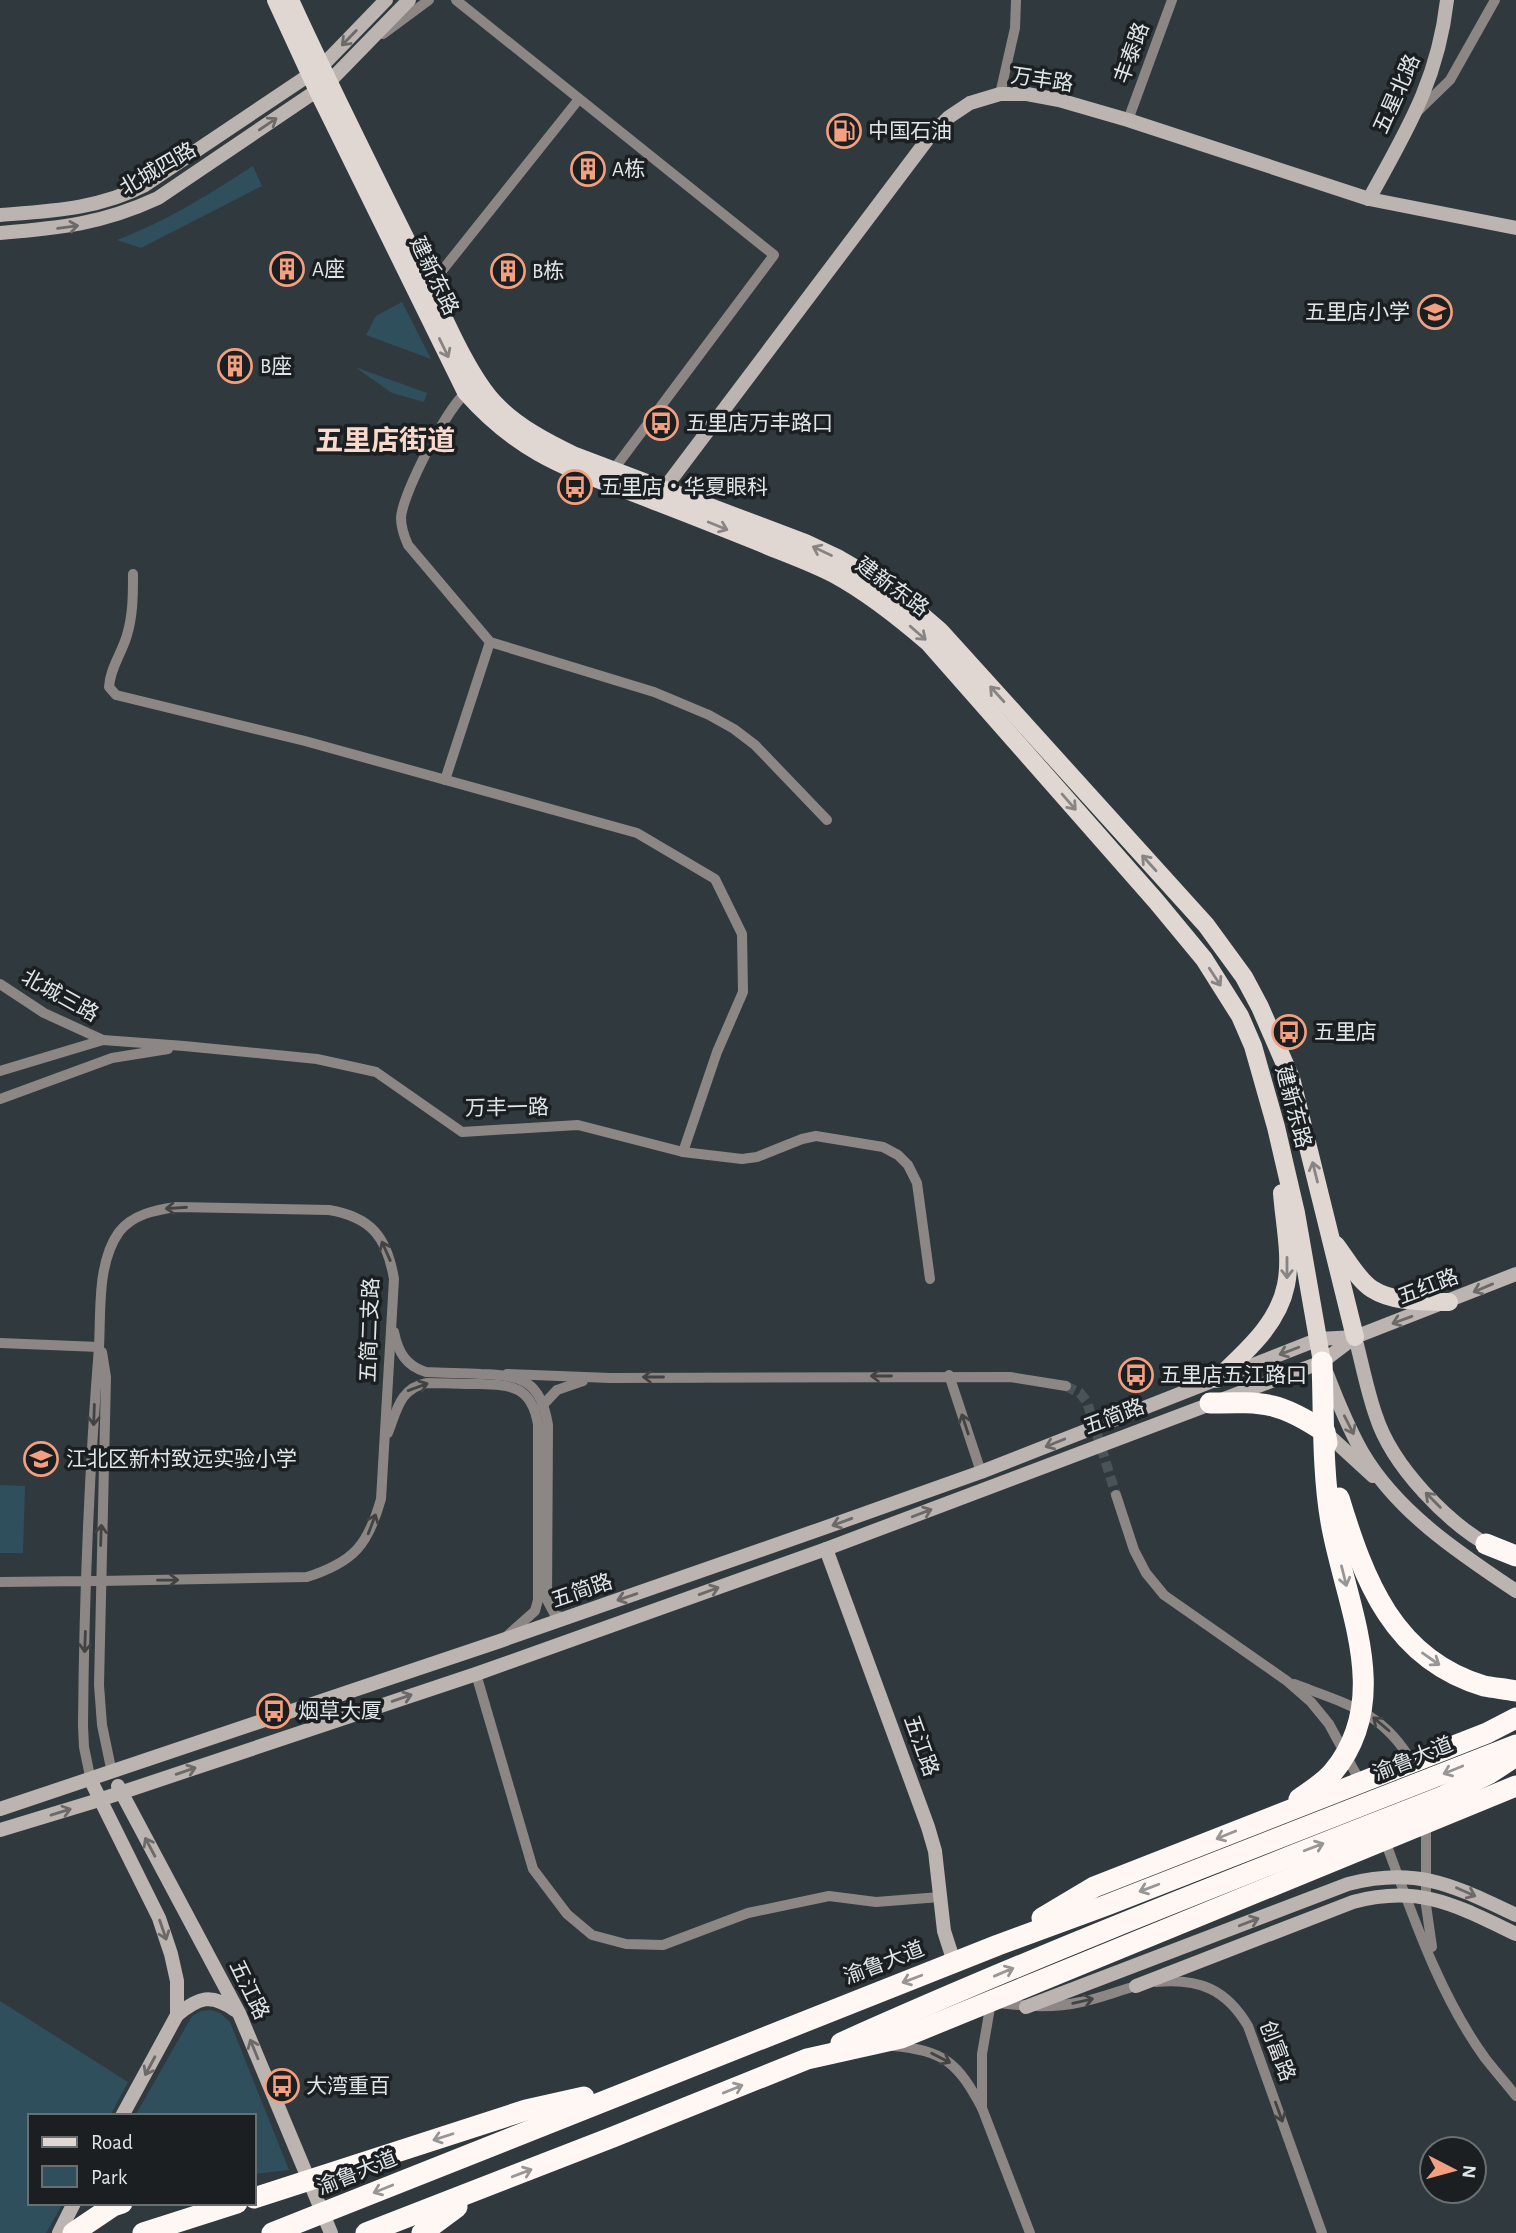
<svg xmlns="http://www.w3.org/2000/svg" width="1516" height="2233" font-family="'Alegreya Sans','Noto Sans SC',sans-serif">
<rect width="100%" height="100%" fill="#30393d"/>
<g fill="#304f5d">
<path d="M253 166 262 186 141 248 117 240C169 220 206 196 253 166Z"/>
<path d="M402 302 431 359 366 335 376 316Z"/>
<path d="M355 367 427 393 424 402 392 393Z"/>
<path d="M0 1485 25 1486 23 1553H0Z"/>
<path d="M0 2001 128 2082 110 2116H30V2203H63L46 2233H0Z"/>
<path d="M211 2010 220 2013 230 2022 289 2170 254 2174V2116H135L192 2016 201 2011Z"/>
</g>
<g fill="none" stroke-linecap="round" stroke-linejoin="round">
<path stroke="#4a5357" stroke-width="10" stroke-dasharray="10 5" stroke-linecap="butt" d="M1066 1386 1080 1393 1087 1402 1116 1495"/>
<g stroke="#8c8785" stroke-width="10">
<path d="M456 0 774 255 611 473"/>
<path d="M383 34 429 0"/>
<path d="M1000 94 1015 28 1016 0"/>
<path d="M1417 112 1450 80 1495 0"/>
<path d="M1128 120 1172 0"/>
<path d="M429 287 579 99"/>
<path d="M470 389C449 403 402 494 401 518 401 528 404 536 408 545L490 642 654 692 709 715 734 729 755 745 827 820"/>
<path d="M133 574C133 595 133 615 127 635 122 653 110 668 109 687L116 695 305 741 637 833 715 879 742 934 743 992 717 1052 683 1152"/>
<path d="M445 780 490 642"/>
<path d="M0 984 44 1013 103 1040"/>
<path d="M0 1071 103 1040 184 1046 317 1059 376 1072 462 1132 578 1125 683 1152 742 1159 757 1157 802 1139 816 1136 883 1147 898 1155 908 1165 917 1183 930 1279"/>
<path d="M0 1099 112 1058 168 1049"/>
<path d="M394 1332C398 1352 406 1366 426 1372 444 1373 462 1373 481 1374 522 1375 541 1381 548 1425L547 1600 555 1615 566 1618"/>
<path d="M0 1343 99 1347"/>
<path d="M102 1352 106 1377 99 1685 102 1725 112 1773"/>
<path d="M507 1374 610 1378 1010 1377 1066 1386"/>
<path d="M949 1375 981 1472"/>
<path d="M542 1406 557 1390 583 1381"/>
<path d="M388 1433C397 1410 400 1388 427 1383 444 1383 460 1384 477 1384 511 1385 531 1385 538 1424V1600L535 1611 508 1635"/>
<path d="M1116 1495 1134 1550 1146 1573 1164 1595 1287 1681 1311 1702 1329 1724 1362 1785"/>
<path d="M0 1582 87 1581H100L307 1577C354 1562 368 1545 381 1499L394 1279C387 1237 371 1217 329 1210L176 1207C156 1210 133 1214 119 1232 97 1263 101 1310 99 1347 89 1473 84 1599 83 1726L84 1747 91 1781"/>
<path d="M476 1674 533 1869 567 1914 592 1935 626 1944 663 1945 748 1913 829 1896 876 1902 940 1897"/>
<path d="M1294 1684C1347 1704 1384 1712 1413 1764"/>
<path d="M1426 1821V1905L1432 1947"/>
<path d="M1384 1838C1412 1913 1438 1993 1485 2058 1495 2071 1506 2083 1516 2096"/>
<path d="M1156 1982C1199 1978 1226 1989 1248 2026L1322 2233"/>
<path d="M893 2046C944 2050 958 2063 982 2108V2054L991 2002C1022 2006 1050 2009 1081 2002 1101 1998 1120 1990 1140 1985"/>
<path d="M982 2108 1030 2233"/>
</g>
<g stroke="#bbb4b1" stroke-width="14">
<path d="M1369 199C1407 130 1438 80 1447 0"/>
<path d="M0 215C51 211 99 209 145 185L321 67 386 0"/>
<path d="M0 233C60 228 102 224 158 198L328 83 409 0"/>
<path d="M658 497 930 136 949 117 970 103 1000 94H1027L1059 100 1128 120 1369 199 1516 228"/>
<path d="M1355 1337C1362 1363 1367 1391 1376 1416 1392 1466 1448 1524 1493 1548"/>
<path d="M1327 1374C1337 1400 1348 1427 1362 1452 1397 1512 1459 1553 1516 1591"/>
<path d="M1325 1432 1373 1476"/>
<path d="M826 1549 928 1827 935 1851 944 1931 954 1962"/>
<path d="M91 1781 159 1918 171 1954 177 1981V2015L122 2116"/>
<path d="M118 1786 239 2013 331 2233"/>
<path d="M0 1809 500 1641 818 1530 981 1472 1319 1339 1355 1337"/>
<path d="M0 1830 99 1800 476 1674 826 1549 1322 1362 1355 1337 1516 1274"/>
<path d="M1136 1986 1353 1902C1420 1884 1457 1906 1516 1934"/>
<path d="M1026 2007 1348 1884C1418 1866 1454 1886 1516 1915"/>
<path d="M177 2015C199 1997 211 1993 235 2010"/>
<path d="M59 2233 74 2203"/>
</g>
<g stroke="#e0d7d3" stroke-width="18">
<path d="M276 0 318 91 466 392C525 459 577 470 657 502 691 515 726 529 761 543 785 553 811 562 834 574 869 593 899 617 929 643L1156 901 1204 959 1240 1016 1253 1046 1276 1127 1296 1213 1322 1362"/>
<path d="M290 0C332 92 378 183 423 274 441 311 467 375 495 404 517 427 546 442 575 456L805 543 839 559 875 580 911 606 940 631 1206 925 1244 977 1260 1007 1291 1078 1355 1337"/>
<path d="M1336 1245C1347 1259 1357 1279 1372 1289 1394 1303 1424 1301 1449 1302"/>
<path d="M1217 1379C1245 1352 1278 1325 1286 1285 1292 1256 1284 1222 1282 1193"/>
</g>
<g stroke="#fef7f4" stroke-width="21">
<path d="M1210 1403C1264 1402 1279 1401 1325 1432L1327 1443"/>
<path d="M1339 1498C1364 1580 1393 1659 1484 1686 1494 1688 1506 1689 1516 1691"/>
<path d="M1486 1544 1516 1556"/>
<path d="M1299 1799C1310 1791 1324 1783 1333 1772 1395 1697 1345 1604 1331 1522 1322 1470 1324 1415 1322 1362"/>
<path d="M1042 1918 1094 1887 1487 1733 1516 1718"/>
<path d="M841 2043C1039 1954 1241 1876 1444 1796L1490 1773 1516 1756"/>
<path d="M254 2198 526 2110 584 2097"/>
<path d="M73 2233 113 2206 122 2203"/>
<path d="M143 2233 237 2203"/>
<path d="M272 2233 998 1945 1107 1905 1516 1745"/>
<path d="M366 2233 613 2137 807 2059 901 2038 1516 1786"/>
<path d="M422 2233 457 2207"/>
</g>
</g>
<defs><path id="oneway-shaft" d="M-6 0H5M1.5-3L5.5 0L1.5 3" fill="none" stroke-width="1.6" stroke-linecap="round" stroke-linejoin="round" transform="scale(1.75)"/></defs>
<g stroke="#6b6a69">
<use href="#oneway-shaft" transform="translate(349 38) rotate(134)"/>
<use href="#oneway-shaft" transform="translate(268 124) rotate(-34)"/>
<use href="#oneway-shaft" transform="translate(68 227) rotate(-7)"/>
<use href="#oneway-shaft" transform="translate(1483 1288) rotate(157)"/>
<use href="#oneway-shaft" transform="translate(1402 1320) rotate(160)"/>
<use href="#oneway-shaft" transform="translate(1289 1351) rotate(159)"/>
<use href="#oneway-shaft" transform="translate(1349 1425) rotate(63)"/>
<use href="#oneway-shaft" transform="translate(1055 1443) rotate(158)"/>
<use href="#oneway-shaft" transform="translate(1433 1500) rotate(-135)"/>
<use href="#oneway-shaft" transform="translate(922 1513) rotate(-21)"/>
<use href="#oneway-shaft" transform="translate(842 1522) rotate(160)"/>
<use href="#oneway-shaft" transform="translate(709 1591) rotate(-20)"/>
<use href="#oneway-shaft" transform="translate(627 1597) rotate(161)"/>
<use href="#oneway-shaft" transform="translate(402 1698) rotate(-19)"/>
<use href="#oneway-shaft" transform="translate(186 1771) rotate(-19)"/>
<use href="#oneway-shaft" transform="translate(61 1812) rotate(-17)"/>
<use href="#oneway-shaft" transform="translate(150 1847) rotate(-118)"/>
<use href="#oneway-shaft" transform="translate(1466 1892) rotate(24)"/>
<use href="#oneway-shaft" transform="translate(1249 1922) rotate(-21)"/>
<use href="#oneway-shaft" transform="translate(163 1930) rotate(71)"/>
<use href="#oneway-shaft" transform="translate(254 2049) rotate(-112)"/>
<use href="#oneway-shaft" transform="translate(150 2066) rotate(118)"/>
</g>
<g stroke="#878483">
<use href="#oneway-shaft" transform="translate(444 348) rotate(64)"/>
<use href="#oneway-shaft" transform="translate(718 526) rotate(22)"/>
<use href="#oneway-shaft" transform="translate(822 551) rotate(-155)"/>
<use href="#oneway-shaft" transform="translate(918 633) rotate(41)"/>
<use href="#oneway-shaft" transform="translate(997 694) rotate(-132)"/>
<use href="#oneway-shaft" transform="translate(1069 802) rotate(49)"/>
<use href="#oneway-shaft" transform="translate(1149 863) rotate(-132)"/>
<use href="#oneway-shaft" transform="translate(1215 977) rotate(57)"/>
<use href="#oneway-shaft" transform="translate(1315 1172) rotate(-104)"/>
<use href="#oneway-shaft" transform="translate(1287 1268) rotate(90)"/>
</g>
<g stroke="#434344">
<use href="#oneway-shaft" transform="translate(176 1208) rotate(176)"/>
<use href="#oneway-shaft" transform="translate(386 1251) rotate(-114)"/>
<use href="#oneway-shaft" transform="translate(881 1376) rotate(180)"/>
<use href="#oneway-shaft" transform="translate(653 1377) rotate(180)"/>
<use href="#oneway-shaft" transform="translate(418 1387) rotate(-20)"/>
<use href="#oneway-shaft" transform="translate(94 1415) rotate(92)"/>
<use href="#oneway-shaft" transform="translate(965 1424) rotate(-108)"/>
<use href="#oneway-shaft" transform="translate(372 1524) rotate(-69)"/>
<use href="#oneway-shaft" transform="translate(101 1535) rotate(-88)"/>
<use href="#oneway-shaft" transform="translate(168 1580) rotate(-1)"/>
<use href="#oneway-shaft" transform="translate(85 1642) rotate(92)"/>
<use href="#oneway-shaft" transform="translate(1381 1724) rotate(-140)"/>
<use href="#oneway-shaft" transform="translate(1083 2001) rotate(-13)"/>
<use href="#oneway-shaft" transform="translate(941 2058) rotate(27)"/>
<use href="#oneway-shaft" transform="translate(1279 2112) rotate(70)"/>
</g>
<g stroke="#989695">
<use href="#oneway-shaft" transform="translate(1344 1576) rotate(76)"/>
<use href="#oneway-shaft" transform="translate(1431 1659) rotate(35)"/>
<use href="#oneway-shaft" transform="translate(1453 1770) rotate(158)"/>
<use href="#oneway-shaft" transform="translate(1226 1835) rotate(158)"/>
<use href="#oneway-shaft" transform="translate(1314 1847) rotate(-21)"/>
<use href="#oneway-shaft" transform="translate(1149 1888) rotate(159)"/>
<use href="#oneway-shaft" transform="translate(1004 1972) rotate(-23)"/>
<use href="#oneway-shaft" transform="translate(912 1979) rotate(159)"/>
<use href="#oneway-shaft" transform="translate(733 2089) rotate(-22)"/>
<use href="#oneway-shaft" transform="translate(443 2137) rotate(162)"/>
<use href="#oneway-shaft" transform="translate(522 2173) rotate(-21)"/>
<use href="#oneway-shaft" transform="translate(383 2189) rotate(158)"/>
</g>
<defs>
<g id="fuel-ring" transform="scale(1.75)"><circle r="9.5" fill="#1b1f21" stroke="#f2a080" stroke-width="1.5"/><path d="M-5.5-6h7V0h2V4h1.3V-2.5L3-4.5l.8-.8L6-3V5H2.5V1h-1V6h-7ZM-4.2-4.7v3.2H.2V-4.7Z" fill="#f2a080"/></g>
<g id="building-ring" transform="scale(1.75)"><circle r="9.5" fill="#1b1f21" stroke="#f2a080" stroke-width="1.5"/><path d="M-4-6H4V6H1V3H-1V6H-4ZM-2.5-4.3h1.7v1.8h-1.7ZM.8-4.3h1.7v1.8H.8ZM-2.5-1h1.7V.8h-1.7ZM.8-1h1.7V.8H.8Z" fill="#f2a080"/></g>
<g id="school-ring" transform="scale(1.75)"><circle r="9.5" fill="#1b1f21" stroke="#f2a080" stroke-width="1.5"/><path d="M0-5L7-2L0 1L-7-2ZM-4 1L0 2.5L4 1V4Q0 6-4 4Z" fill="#f2a080"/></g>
<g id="bus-ring" transform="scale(1.75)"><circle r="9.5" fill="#1b1f21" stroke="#f2a080" stroke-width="1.5"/><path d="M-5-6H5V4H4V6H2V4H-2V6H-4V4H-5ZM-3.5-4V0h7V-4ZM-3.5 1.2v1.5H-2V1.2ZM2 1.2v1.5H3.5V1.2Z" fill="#f2a080"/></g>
</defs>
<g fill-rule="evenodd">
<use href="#fuel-ring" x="844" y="131"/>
<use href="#building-ring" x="588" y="169"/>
<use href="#building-ring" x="287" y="269"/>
<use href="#building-ring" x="508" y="271"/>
<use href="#school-ring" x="1435" y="312"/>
<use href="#building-ring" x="235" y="366"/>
<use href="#bus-ring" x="661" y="423"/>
<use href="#bus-ring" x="575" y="487"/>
<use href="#bus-ring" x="1289" y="1032"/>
<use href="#bus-ring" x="1136" y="1375"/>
<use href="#school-ring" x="41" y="1459"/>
<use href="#bus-ring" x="274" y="1711"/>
<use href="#bus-ring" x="282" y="2086"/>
</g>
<g text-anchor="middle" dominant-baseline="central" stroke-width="7" stroke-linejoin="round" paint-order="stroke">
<g font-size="21" fill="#dfe5e8" stroke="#1b1f21">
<text transform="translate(1132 53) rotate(-70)">丰泰路</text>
<text transform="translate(1042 80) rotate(8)">万丰路</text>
<text transform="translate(1397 94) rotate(-66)">五星北路</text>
<text transform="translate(158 169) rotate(-30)">北城四路</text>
<text transform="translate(434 276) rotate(64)">建新东路</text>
<text transform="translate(892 587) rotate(36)">建新东路</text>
<text transform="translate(60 996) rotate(29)">北城三路</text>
<text transform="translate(1293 1107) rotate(75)">建新东路</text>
<text transform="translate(507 1108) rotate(-1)">万丰一路</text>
<text transform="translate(1428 1287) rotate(-21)">五红路</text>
<text transform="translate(370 1330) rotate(-88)">五简二支路</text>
<text transform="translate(1114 1417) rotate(-21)">五简路</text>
<text transform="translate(582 1591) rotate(-19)">五简路</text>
<text transform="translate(921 1746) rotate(70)">五江路</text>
<text transform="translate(1413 1759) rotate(-22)">渝鲁大道</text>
<text transform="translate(884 1963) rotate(-21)">渝鲁大道</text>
<text transform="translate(249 1990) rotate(64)">五江路</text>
<text transform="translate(1277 2051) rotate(69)">创富路</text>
<text transform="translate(357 2173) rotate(-22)">渝鲁大道</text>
</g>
<g font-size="21" fill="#dfe5e8" stroke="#1b1f21" text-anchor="start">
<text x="868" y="131">中国石油</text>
<text x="612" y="169">A栋</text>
<text x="312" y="269">A座</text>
<text x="532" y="271">B栋</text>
<text x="1410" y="312" text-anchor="end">五里店小学</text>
<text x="260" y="366">B座</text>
<text x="686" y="423">五里店万丰路口</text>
<text x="600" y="487">五里店‧华夏眼科</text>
<text x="1314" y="1032">五里店</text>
<text x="1160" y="1375">五里店五江路口</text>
<text x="66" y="1459">江北区新村致远实验小学</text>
<text x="298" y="1711">烟草大厦</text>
<text x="306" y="2086">大湾重百</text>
</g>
<g font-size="28" font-weight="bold" fill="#fad9cd" stroke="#1b1f21">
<text x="385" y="442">五里店街道</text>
</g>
</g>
<rect x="28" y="2114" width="228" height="91" fill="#1b1f21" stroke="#696e71" stroke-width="2"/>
<rect x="42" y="2137" width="35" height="10" fill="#e0d7d3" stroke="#696e71" stroke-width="2"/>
<text x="91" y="2149" font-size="21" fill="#dfe5e8">Road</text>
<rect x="42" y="2166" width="35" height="21" fill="#304f5d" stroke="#696e71" stroke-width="2"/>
<text x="91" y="2184" font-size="21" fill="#dfe5e8">Park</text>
<g transform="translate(1453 2170) rotate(96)"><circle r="33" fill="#1b1f21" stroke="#696e71" stroke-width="2"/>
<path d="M0-5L12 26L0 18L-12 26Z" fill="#f2a080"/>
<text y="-10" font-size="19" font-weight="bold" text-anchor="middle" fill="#dfe5e8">N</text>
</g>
</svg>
